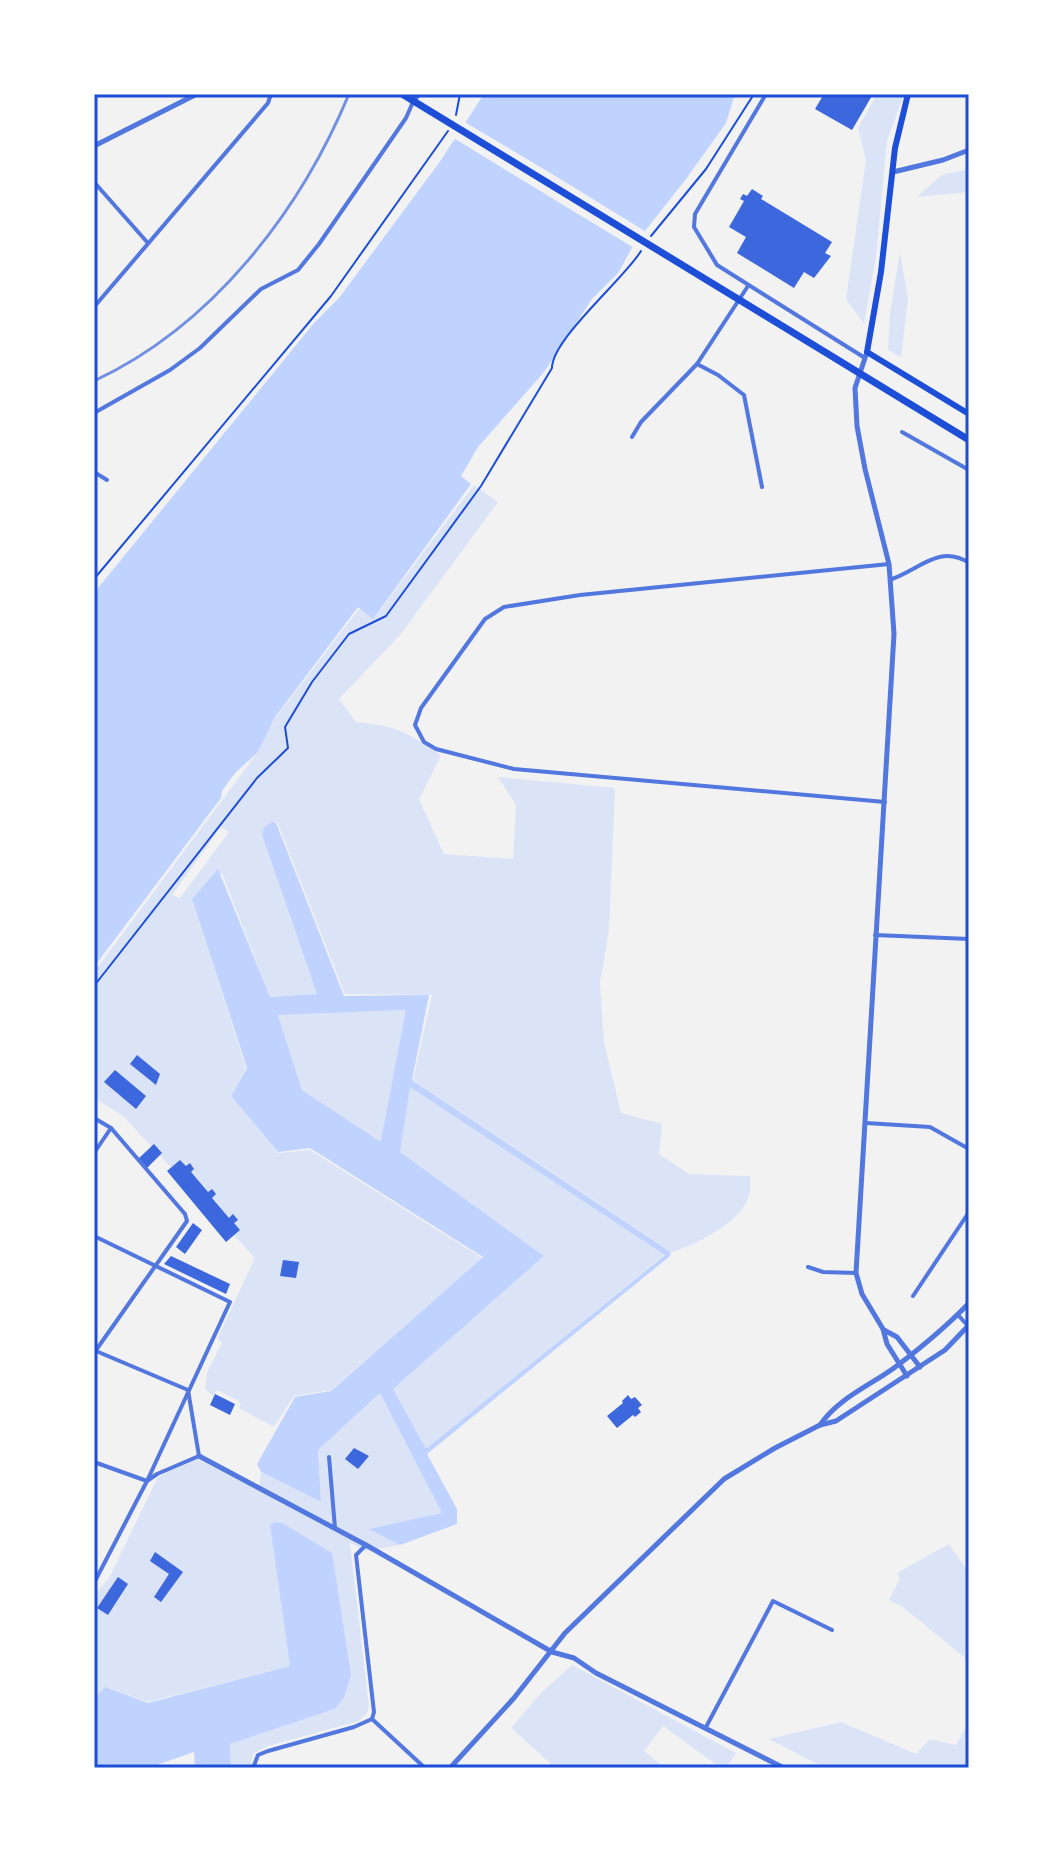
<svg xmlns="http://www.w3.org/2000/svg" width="1063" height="1862" font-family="'Varela Round',sans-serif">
<rect width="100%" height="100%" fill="#f2f2f2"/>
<g fill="#dbe4f7" fill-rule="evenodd">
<path d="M877 94H904L887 141 876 257 864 324 846 299 866 160 858 128Z"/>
<path d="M969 169V192L917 197 942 175Z"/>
<path d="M900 252 908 299 901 357 888 350 890 314Z"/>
<path d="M474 485 498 502 400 635 339 699 356 722C396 725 408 733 441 755L419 799 444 854 513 859 516 805 498 777 615 788 609 930 600 983 604 1042 621 1113 662 1124 659 1154 689 1174 750 1176C750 1182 751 1190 749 1196 740 1223 697 1244 672 1252L413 1080 432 995 345 994 277 822 264 827 262 835 317 994 270 997 222 873 193 903 246 1068 231 1096 278 1153 310 1150 482 1258 331 1390 294 1396 274 1427 239 1408 241 1402 217 1390 213 1396 205 1389 207 1373 222 1343 218 1337 255 1258 123 1116 94 1098V972L258 752 275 718 359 609 375 617ZM221 827 229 832 180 898 172 895Z"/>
<path d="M407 1010 381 1141 302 1090 278 1015Z"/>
<path d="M409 1086 665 1254 426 1450 393 1389 544 1256 399 1152Z"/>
<path d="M380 1393 443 1513 370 1529 400 1545 366 1551 350 1543 369 1707 367 1713 359 1721 268 1746 253 1754 250 1768H231L230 1744 335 1709 276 1522 270 1525 290 1666 148 1702 105 1687 94 1697V1596L109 1578 158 1477 196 1458 259 1490 261 1472 321 1502 318 1450Z"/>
<path d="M949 1544 969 1573V1661L903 1607 889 1600 900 1579 897 1573Z"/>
<path d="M572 1665 736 1753 726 1768H721L663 1726 644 1751 665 1768H614L608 1764 604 1768H550V1763L511 1728 541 1693Z"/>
<path d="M841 1722 916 1754 930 1739 956 1745 969 1722V1768H825L769 1739Z"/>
</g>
<g fill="#bfd3fe" fill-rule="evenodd">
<path d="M484 94H735L726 123 686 179 633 246 618 273 592 299 544 372 478 447 461 476 471 484 373 619 358 607 275 717 258 752 235 773 222 791 221 798 94 967V593L314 323 339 298 439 163Z"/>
<path d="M272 822 276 823 344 996 429 995 412 1080 671 1252 670 1256 427 1454 457 1509V1524L400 1545 369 1529 442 1513 380 1393 318 1450 321 1502 261 1472 257 1464 295 1397 331 1391 483 1257 310 1148 278 1152 231 1096 247 1068 192 899 218 869 270 997 317 994 262 835 264 827ZM406 1010 381 1140 380 1141 302 1090 278 1015ZM410 1087 665 1255 426 1449 393 1389 544 1256 400 1152Z"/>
<path d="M275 1522 282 1523 332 1553 351 1675 344 1697 335 1709 230 1744 231 1768H195L194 1752 148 1768H94V1698L105 1687 148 1703 290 1666 270 1525Z"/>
</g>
<path fill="#f2f2f2" d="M463 121 562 180 648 233 636 249 573 211 452 137Z"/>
<g fill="#3d67dc">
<path d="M824 94H873L852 130 815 109Z"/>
<path d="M752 189 763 196 761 199 832 242 825 253 831 256 814 278 804 272 794 288 737 253 746 237 729 227 744 201 740 199 743 194 747 196Z"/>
<path d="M137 1055 160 1074 156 1085 130 1064Z"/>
<path d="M115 1070 146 1096 136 1109 104 1082Z"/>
<path d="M154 1144 162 1153 147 1168 138 1159Z"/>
<path d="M180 1160 186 1166 190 1163 194 1169 191 1172 208 1192 212 1189 216 1194 212 1198 229 1218 233 1214 238 1220 234 1223 240 1230 226 1242 167 1171Z"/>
<path d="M193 1223 202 1230 185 1254 176 1247Z"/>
<path d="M171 1256 230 1284 226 1294 164 1264Z"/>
<path d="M283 1260 299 1262 296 1278 280 1276Z"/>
<path d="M215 1394 235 1404 230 1415 210 1405Z"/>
<path d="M628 1395 631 1399 635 1397 642 1405 638 1408 641 1412 635 1417 633 1415 617 1428 607 1416 623 1403 622 1401Z"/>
<path d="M354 1448 369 1456 358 1469 345 1459Z"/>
<path d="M155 1552 183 1572 161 1602 154 1597 169 1574 150 1561Z"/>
<path d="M118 1577 128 1584 108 1615 97 1608Z"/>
</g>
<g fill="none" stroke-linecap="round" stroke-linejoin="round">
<g stroke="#1d4ed8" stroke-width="2">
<path d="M456 115 460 94"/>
<path d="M651 236 706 169 754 94"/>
<path d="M94 579 331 296 448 131"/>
<path d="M94 986 257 778 288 748 285 727 312 682 349 634 386 616 481 486 552 368C552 339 624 279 641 251"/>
</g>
<g stroke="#5277de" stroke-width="4">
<path d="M766 94 695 214 694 227 717 265 865 358"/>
<path d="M94 182 147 242"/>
<path d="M94 307 268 103 271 94"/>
<path d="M697 364 718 375 744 395 762 487"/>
<path d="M94 413 170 370 200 348 261 289 298 270 319 244 406 118 413 102 420 94"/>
<path d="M902 432 969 470"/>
<path d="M632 437 641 422 697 364 748 286"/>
<path d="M94 472 107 480"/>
<path d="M892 579C920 569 940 544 969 563"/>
<path d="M885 802 514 769 436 749 424 742 415 725 421 708 485 619 504 607 580 595 889 564"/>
<path d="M875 935 969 939"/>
<path d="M94 1118 111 1128 185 1214 187 1221 94 1353"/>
<path d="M866 1123 930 1127 969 1149"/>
<path d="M94 1153 111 1128"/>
<path d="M94 1236 230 1302 147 1481 94 1583"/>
<path d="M808 1267 823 1272 856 1273"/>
<path d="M913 1296 969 1212"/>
<path d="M958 1315 969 1327"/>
<path d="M329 1457 335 1528"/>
<path d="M94 1462 147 1481 157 1474 199 1456 188 1390 96 1351"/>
<path d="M366 1545 356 1555 374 1712 372 1719"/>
<path d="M372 1719 425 1768"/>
<path d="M706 1727 773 1601 832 1630"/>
<path d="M253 1768 258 1755 268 1751 354 1727 372 1719"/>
</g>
<g stroke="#5277de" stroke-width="5">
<path d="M94 146 197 94"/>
<path d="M893 172 943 160 969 150"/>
<path d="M867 352 855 388 857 426 865 469 889 564 894 634 856 1273 862 1294 883 1329 887 1344 907 1376"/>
<path d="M884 1330 897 1337 920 1367"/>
<path d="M820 1425C839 1397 872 1385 898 1365 923 1346 947 1326 969 1303"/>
<path d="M199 1456 366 1545 552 1652 574 1658 596 1673 784 1768"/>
<path d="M450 1768 514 1698 565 1633 724 1479 775 1448 820 1425 836 1421 945 1350 969 1325"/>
</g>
<path stroke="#1d4ed8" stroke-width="6" d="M908 94 895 148 881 272 867 352 969 414"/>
<path stroke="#1d4ed8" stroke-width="7" d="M402 94 969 440"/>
<path stroke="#7290e2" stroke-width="3" d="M94 381C212 326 300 212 349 94"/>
</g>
<rect width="1063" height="1862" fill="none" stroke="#ffffff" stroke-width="192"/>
<rect x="96" y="96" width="871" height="1670" fill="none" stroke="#1d4ed8" stroke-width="3"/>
</svg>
